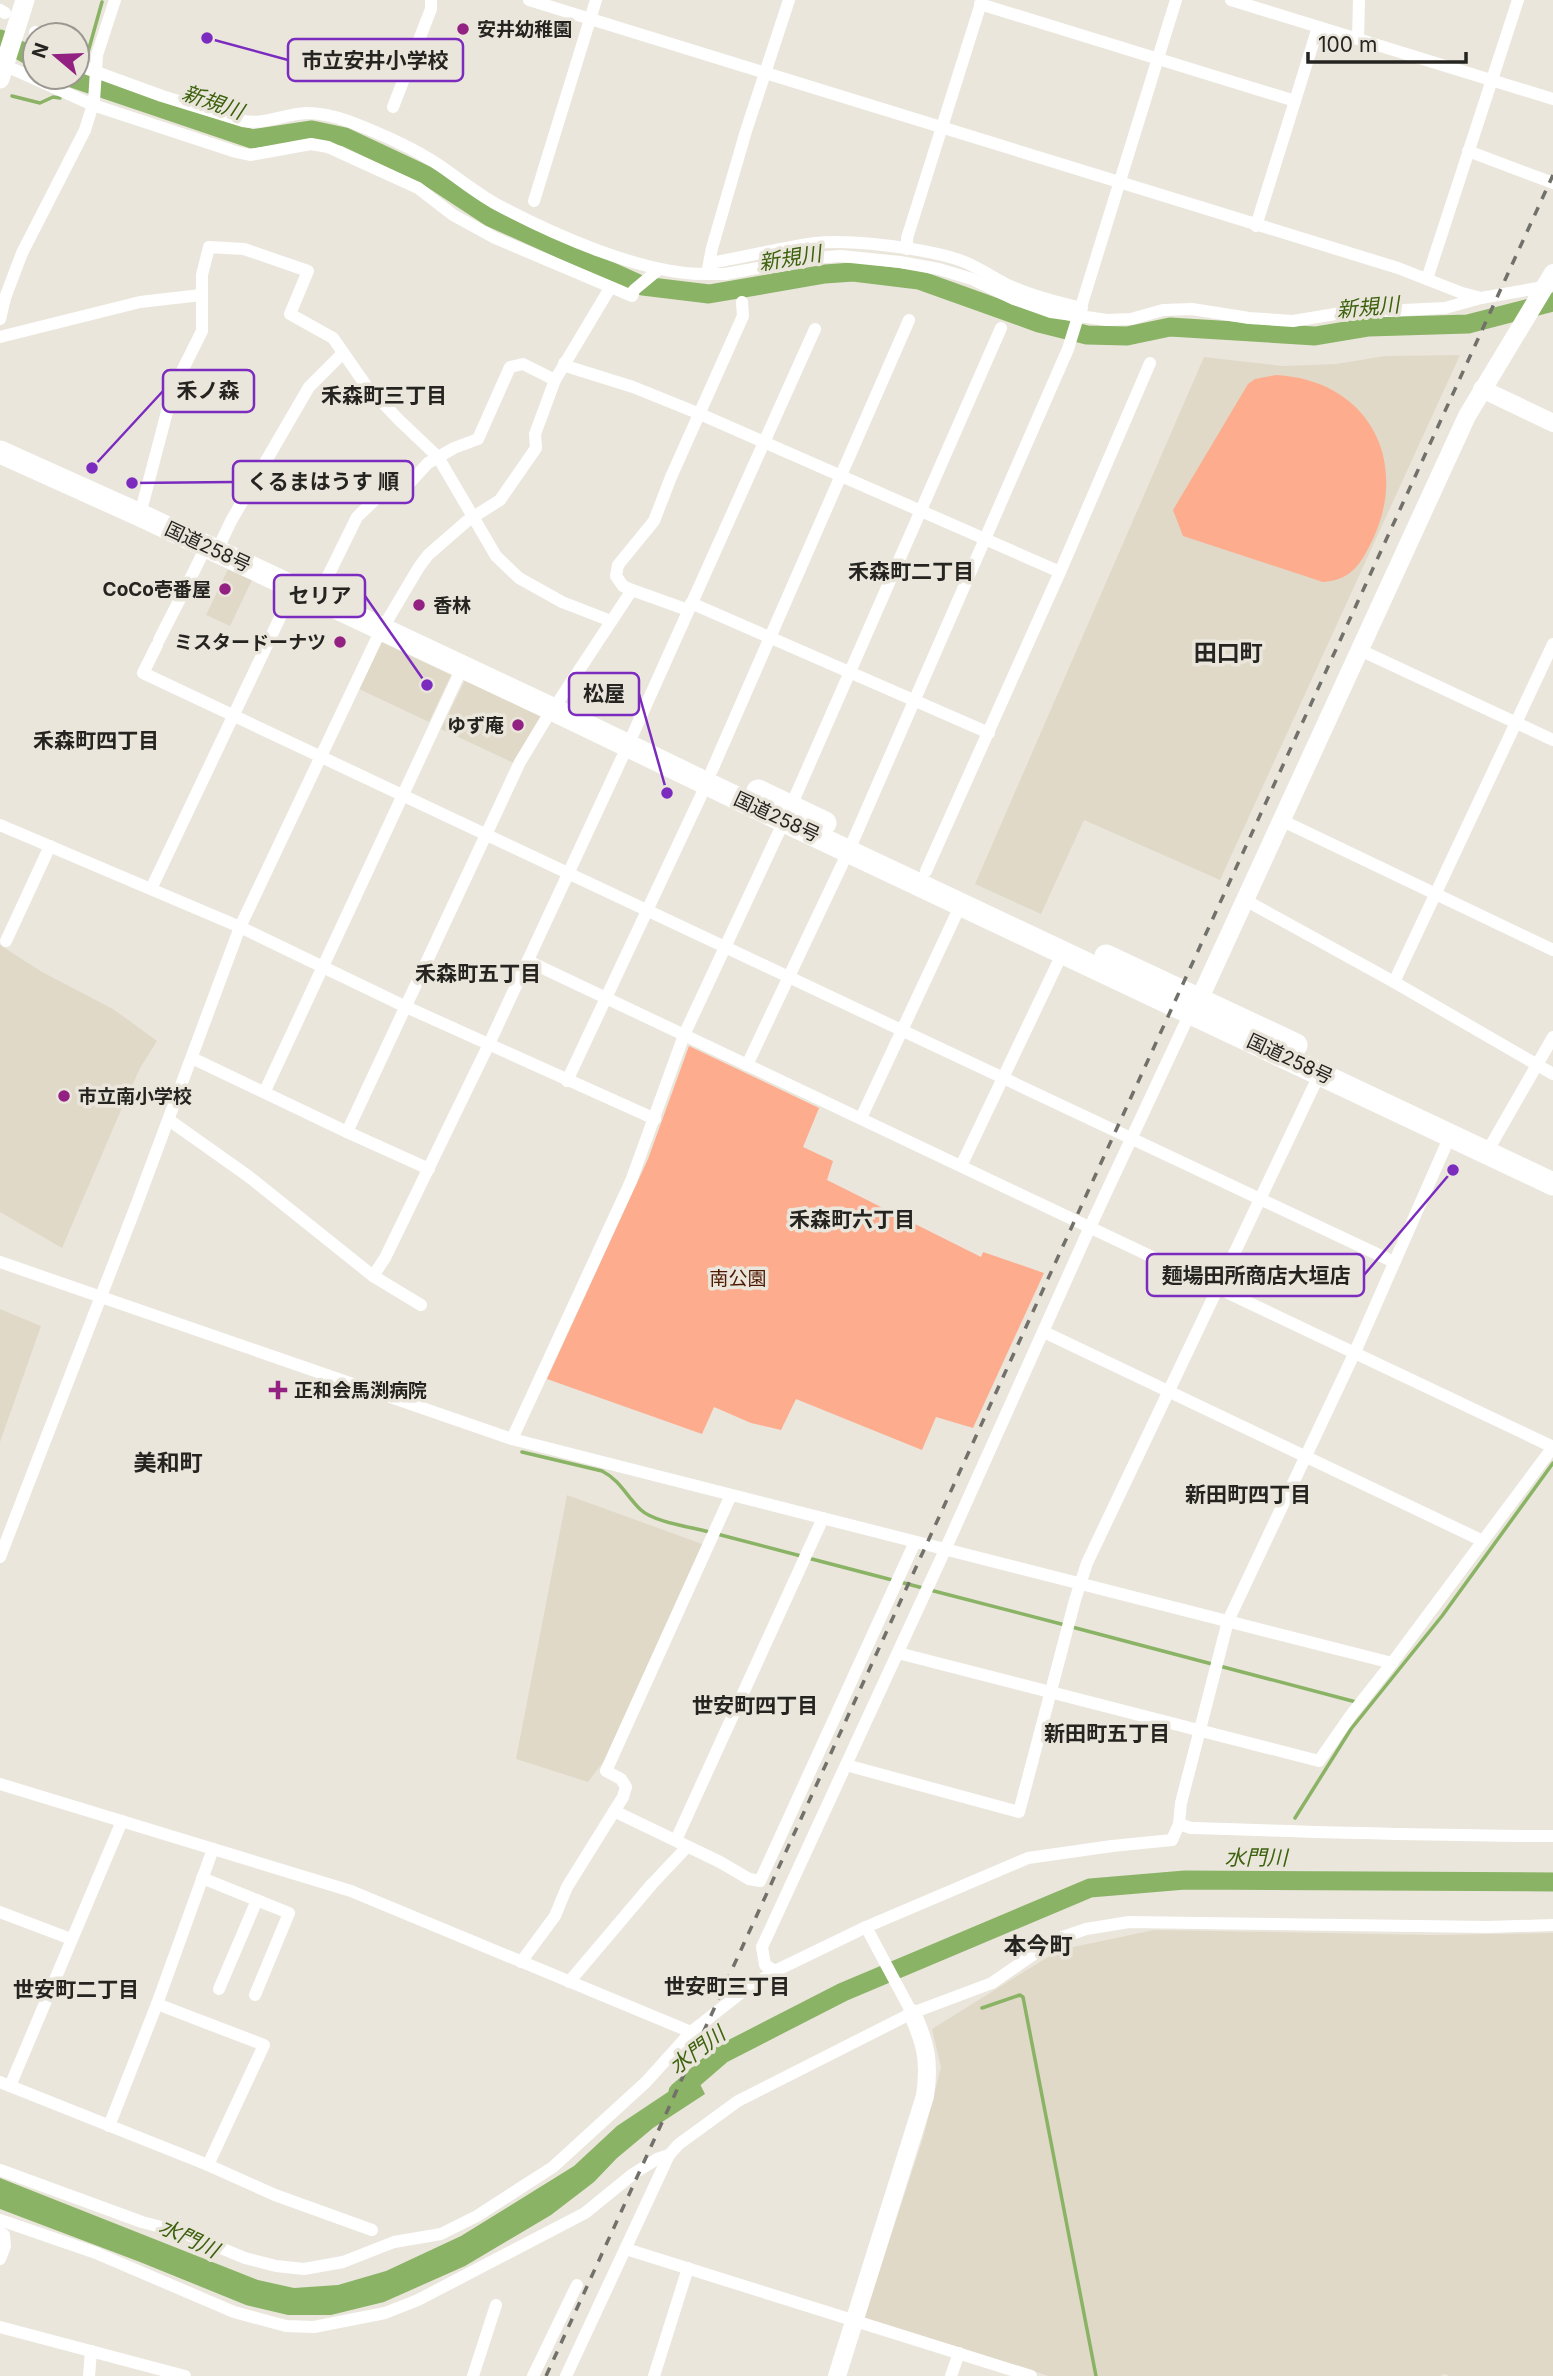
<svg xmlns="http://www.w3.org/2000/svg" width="1553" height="2376" font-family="Inter,'Noto Sans JP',sans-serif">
<rect width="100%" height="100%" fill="#eae6dc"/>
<g fill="#e0d9c8">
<path d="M1460 355 1220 880 1084 820 1041 914 975 884 1204 357 1283 366 1336 364 1385 356Z"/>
<path d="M228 569 252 580 230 626 206 615Z"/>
<path d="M381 642 451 675 429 722 359 689Z"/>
<path d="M465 680 542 716 514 763 441 729Z"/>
<path d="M0 945 42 972 113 1009 157 1041 140 1068 115 1124 62 1248 0 1212Z"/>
<path d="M0 1309 41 1326 0 1442Z"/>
<path d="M567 1495 705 1545 610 1753 588 1782 516 1759Z"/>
<path d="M1154 1930 1434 1935 1553 1933V2376H1450L1443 2374 1441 2376H1049L864 2318 923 2138 941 2067 932 2029 1059 1950Z"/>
</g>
<g fill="#fdac8d">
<path d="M1276 375C1370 380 1412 464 1370 545 1359 567 1349 580 1323 582L1183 536 1173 510 1248 384 1255 379Z"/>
<path d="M689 1046 819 1108 803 1147 833 1161 827 1180 981 1257 983 1252 1044 1273 973 1428 936 1417 922 1450 796 1399 781 1430 751 1423 714 1407 702 1434 547 1379 648 1159Z"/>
</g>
<path fill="#8ab365" d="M695 2074 705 2094 653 2128 617 2158 594 2182 551 2215 465 2266 384 2302 331 2315H288L246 2305 140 2262 0 2209V2178L258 2280 294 2288 338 2285 386 2271 461 2236 574 2166 617 2126Z"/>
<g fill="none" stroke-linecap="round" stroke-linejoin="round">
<g stroke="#8ab365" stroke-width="3.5">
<path d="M88 52 102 2"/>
<path d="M12 96 40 103 53 97 60 98"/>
<path d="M522 1452 602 1471C620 1480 627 1497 641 1510 654 1522 691 1527 709 1532"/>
<path d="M717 1534 801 1556"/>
<path d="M808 1558 923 1588"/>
<path d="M930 1590 1065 1625"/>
<path d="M1072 1627 1356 1702"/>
<path d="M1295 1818 1351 1729 1442 1616 1553 1463"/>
<path d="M982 2008 1020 1995 1023 1997 1096 2376"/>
</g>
<g stroke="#8ab365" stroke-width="19">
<path d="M0 39 35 59"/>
<path d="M69 77 252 139 312 130 345 137 426 175 490 217 643 286 709 294 825 274 853 272 919 280 1039 323 1087 335 1127 336 1170 327 1315 336 1369 327 1468 324 1553 302"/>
<path d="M678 2092 722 2054 843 1992 1090 1888 1185 1880 1553 1882"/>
</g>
<g stroke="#fff" stroke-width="12">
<path d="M529 0 1398 268 1462 293 1481 298"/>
<path d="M1231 0 1553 99"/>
<path d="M980 4 1295 101 1318 27"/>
<path d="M0 10 5 13"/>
<path d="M35 32 38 35"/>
<path d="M1358 39 1359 0"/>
<path d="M4 65 93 105 236 152 250 155 311 144 328 147 418 188 453 215 495 238 632 296 634 290 658 270"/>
<path d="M77 65 162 96 243 121C264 125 285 114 306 113 320 113 334 116 348 121 377 132 413 148 439 165 458 178 476 193 496 204 552 234 643 275 707 274L712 248 746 131 789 0"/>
<path d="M393 107 431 9V0"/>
<path d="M1468 151 1553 183"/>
<path d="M534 201 596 0"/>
<path d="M1256 226 1295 101"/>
<path d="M907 249V238L982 0"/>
<path d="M710 263C745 257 780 248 815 243 849 239 920 248 953 258 973 263 988 275 1006 284 1029 295 1056 302 1082 308"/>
<path d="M707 274H725L811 258 841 256 900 262 939 269 972 279 1014 299 1051 312 1107 320 1131 319 1163 310 1192 309 1249 318 1293 321 1341 313 1445 308 1481 298 1549 286"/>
<path d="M1427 279 1518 0"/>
<path d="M0 319 5 298 22 253 85 130 94 101 97 55 115 0"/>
<path d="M0 337 140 302 201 295"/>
<path d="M564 363 569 367 633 387 700 414 1060 572"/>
<path d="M143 503 173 389 202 331V275L209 247 244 249 308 271 290 314 333 338 365 384 398 419 438 457 496 556 519 578 562 602 611 621"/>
<path d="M222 540 231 521 309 387 342 354"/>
<path d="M323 586 357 517 381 494 398 492 404 489 428 463 454 448 478 439 510 367 523 364 555 380"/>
<path d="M632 590 623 586 616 576 618 565 654 521 671 477 743 316 742 302"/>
<path d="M691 603 989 733"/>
<path d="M159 640C175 608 191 579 206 546"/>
<path d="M157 645 143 673 1394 1262"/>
<path d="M1360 650 1553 740"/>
<path d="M560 699 632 590 688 610"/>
<path d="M633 734 815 329"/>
<path d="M712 770 909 320"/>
<path d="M791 806 1001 328"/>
<path d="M1283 821 1553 950"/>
<path d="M0 825 240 927 404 1006 655 1119"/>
<path d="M926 871 1060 572 1150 363"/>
<path d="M151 889 294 588"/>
<path d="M1245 900 1394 982 1553 1074"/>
<path d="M6 941 50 846"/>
<path d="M528 961 1553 1447"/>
<path d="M1394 982 1553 644"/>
<path d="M192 1058 347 1132 429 1169"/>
<path d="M747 1065 849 850 1068 349 1176 0"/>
<path d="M567 1081 707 783"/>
<path d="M265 1091 462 668"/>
<path d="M861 1118 961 904"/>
<path d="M169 1120 248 1176 373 1276 421 1305"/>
<path d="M347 1132 520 762 552 709"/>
<path d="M1487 1152 1553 1037"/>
<path d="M961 1166 1063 952"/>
<path d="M0 1262 512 1439 1392 1663"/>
<path d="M373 1276 385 1258 489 1044 628 745"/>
<path d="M1044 1332 1483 1541"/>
<path d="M512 1439 631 1181 684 1035 784 821"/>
<path d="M0 1557 136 1206 240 927 378 636 419 567 428 555 467 521 500 500 536 448 535 434 555 380 610 288"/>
<path d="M898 1653 1319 1761 1351 1715 1392 1663 1553 1447"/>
<path d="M846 1765 1019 1812 1075 1600 1087 1563 1320 1073"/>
<path d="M0 1784 351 1891 691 2032"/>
<path d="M614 1811 720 1862 749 1879 760 1881 915 1542"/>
<path d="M1179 1824 1191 1828C1312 1832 1432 1836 1553 1836"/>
<path d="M676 1840 823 1518"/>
<path d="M202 1878 289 1913 255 1995"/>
<path d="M0 1912 71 1939"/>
<path d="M866 1927 912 2013"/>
<path d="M521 1962 555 1916 567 1887 623 1797 626 1787 621 1779 606 1771 731 1495"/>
<path d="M775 1971 765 1965 762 1947 945 1550 1090 1227 1190 1013"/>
<path d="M569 1982 652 1884 687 1847"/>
<path d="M219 1989 257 1900"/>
<path d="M157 2004 264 2045 208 2165"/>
<path d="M0 2082 208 2165 275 2195 372 2230"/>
<path d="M10 2086 122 1821"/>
<path d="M109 2126 157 2004 213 1849"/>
<path d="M0 2170 142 2222 184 2233 245 2258 276 2266 304 2269 343 2262 394 2242 441 2234 477 2216 553 2167 646 2082 691 2032 742 1992 775 1971 866 1927 1028 1858 1112 1846 1172 1840 1179 1824 1181 1803 1228 1621 1355 1352 1450 1136"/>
<path d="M0 2220 96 2253 234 2312 286 2326 314 2327 385 2313 418 2300 585 2213 633 2174 657 2159 669 2155"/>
<path d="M0 2232 4 2235 5 2246 0 2259"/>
<path d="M626 2249 1031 2376"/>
<path d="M0 2327 185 2376"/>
<path d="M89 2376 91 2351"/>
<path d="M473 2376 496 2305"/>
<path d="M533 2376 577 2285"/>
<path d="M566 2376 669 2155 679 2144 738 2101 912 2013 992 1983 1054 1940 1086 1929 1129 1922 1487 1927 1553 1925"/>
<path d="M654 2376 688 2268"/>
<path d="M951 2376 959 2353"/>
</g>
<g stroke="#fff" stroke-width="18">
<path d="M1482 389 1553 423"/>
<path d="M1192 1010 1200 998 1467 416 1553 273"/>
<path d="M837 2376 925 2096C930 2062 926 2044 912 2013"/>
</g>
<path stroke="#fff" stroke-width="19" d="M0 79 25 0"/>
<g stroke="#fff" stroke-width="23">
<path d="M0 452 140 515 552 709 784 821 1553 1184"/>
<path d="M758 791 825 823"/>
<path d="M1106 956 1296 1045"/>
</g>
<path stroke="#72706a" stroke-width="3.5" stroke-dasharray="9 9" stroke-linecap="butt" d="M546 2376 1553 175"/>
</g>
<g fill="#922182" stroke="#eae6dc" stroke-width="2.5">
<circle cx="463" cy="29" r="7"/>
<circle cx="225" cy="589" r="7"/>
<circle cx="419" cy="605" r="7"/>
<circle cx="340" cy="642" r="7"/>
<circle cx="518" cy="725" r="7"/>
<circle cx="64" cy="1096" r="7"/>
<path d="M274.5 1379.5h7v7h7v7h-7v7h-7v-7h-7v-7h7z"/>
</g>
<g text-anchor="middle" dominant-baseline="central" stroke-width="7" stroke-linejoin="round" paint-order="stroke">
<g font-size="19" font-weight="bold" fill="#252420" stroke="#eae6dc" text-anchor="start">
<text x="477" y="29">安井幼稚園</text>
<text x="211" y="589" text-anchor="end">CoCo壱番屋</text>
<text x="433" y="605">香林</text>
<text x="326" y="642" text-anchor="end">ミスタードーナツ</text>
<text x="504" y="725" text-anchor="end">ゆず庵</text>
<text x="78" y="1096">市立南小学校</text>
<text x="294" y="1390">正和会馬渕病院</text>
</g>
<g font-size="19" fill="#252420" stroke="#eae6dc">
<text transform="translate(208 547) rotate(25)">国道258号</text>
<text transform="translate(777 817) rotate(25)">国道258号</text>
<text transform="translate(1290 1059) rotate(25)">国道258号</text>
</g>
<g font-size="19" fill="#4f1901" stroke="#eae6dc">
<text x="738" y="1278">南公園</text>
</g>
<g font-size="21" font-style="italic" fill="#3d620e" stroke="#eae6dc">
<text transform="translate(213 102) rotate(19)">新規川</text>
<text transform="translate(790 258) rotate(-9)">新規川</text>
<text transform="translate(1368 307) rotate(-5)">新規川</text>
<text x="1256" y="1857">水門川</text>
<text transform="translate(697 2050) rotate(-37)">水門川</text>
<text transform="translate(189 2238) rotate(25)">水門川</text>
</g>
<g font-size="21" font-weight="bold" fill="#252420" stroke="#eae6dc">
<text x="384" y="395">禾森町三丁目</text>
<text x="911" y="571">禾森町二丁目</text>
<text x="96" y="740">禾森町四丁目</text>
<text x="478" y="973">禾森町五丁目</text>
<text x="852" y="1219">禾森町六丁目</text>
<text x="1248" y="1494">新田町四丁目</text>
<text x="755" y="1705">世安町四丁目</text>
<text x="1107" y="1733">新田町五丁目</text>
<text x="727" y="1986">世安町三丁目</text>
<text x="76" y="1989">世安町二丁目</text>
</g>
<g font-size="23" font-weight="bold" fill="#252420" stroke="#eae6dc">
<text x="1228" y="653">田口町</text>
<text x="168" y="1463">美和町</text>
<text x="1038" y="1946">本今町</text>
</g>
</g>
<path fill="none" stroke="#7b2cbf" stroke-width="2.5" d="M207 38L288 60M92 468L163 391M132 483L233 482M427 685L365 596M667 793L639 694M1453 1170L1364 1275"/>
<g fill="#7b2cbf" stroke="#eae6dc" stroke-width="2.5">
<circle cx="207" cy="38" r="7"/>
<circle cx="92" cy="468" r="7"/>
<circle cx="132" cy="483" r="7"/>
<circle cx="427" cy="685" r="7"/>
<circle cx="667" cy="793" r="7"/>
<circle cx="1453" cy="1170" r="7"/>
</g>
<g fill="#eae6dc" stroke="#7b2cbf" stroke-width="2.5">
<rect x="288" y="39" width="175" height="42" rx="7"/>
<rect x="163" y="370" width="91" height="42" rx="7"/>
<rect x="233" y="461" width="180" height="42" rx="7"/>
<rect x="274" y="575" width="91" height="42" rx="7"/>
<rect x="569" y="673" width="70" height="42" rx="7"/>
<rect x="1147" y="1254" width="217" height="42" rx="7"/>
</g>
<g font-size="21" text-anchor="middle" font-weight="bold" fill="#252420">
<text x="375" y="68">市立安井小学校</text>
<text x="208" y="398">禾ノ森</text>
<text x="323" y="489">くるまはうす 順</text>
<text x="320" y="603">セリア</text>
<text x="604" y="701">松屋</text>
<text x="1256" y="1283">麺場田所商店大垣店</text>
</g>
<g transform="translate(56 56) rotate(289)"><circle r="33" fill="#eae6dc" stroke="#9b9891" stroke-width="2"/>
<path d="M0-5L12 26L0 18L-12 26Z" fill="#922182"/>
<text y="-10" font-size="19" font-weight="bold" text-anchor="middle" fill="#252420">N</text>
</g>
<path d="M1308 52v10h158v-10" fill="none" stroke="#252420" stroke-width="3.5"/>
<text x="1318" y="52" font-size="21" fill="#252420" stroke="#eae6dc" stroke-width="5" paint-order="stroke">100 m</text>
</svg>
